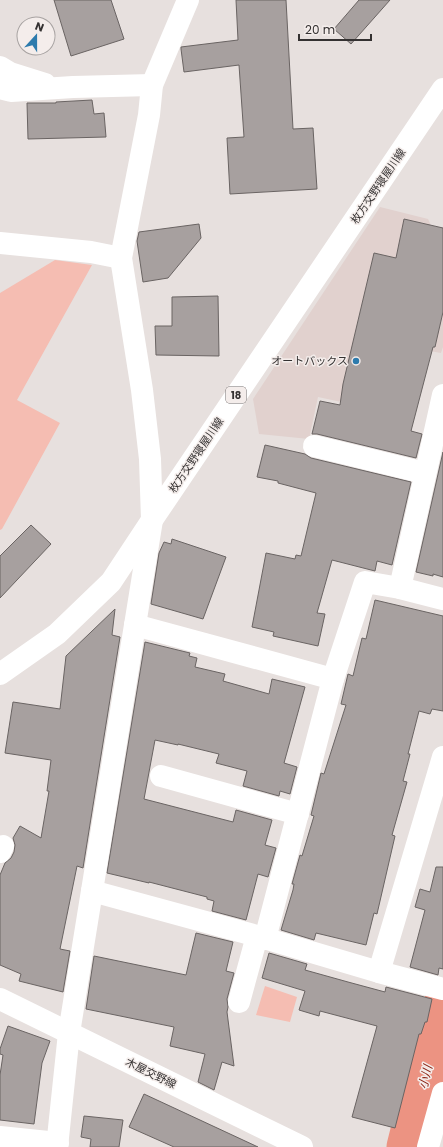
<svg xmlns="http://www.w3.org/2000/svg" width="443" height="1147" font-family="Poppins,'Noto Sans JP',sans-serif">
<rect width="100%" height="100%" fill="#e7e0de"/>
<path fill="#e1d1ce" d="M380 207 428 219 443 250V347L441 353 390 344 374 409 318 397 309 439 259 434 253 399Z"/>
<g fill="#f5bdb2">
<path d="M55 260 92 265 17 400 60 423 2 529 0 530V293Z"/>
<path d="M265 986 297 997 290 1022 256 1015Z"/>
</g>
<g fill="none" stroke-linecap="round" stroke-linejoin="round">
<path stroke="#ec9382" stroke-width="43" d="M408 1147 443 1008"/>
</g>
<g fill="#a7a09f" stroke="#6a6463">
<path d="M54 0H111L124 39 71 56Z"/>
<path d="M236 0H286L293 129 313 128 317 189 230 194 227 138 244 137 239 65 184 72 181 49V47L238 40Z"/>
<path d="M359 0H390L351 44 334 29Z"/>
<path d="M92 100 94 114 104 113 106 137 28 139 27 103H56V102Z"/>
<path d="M404 219 443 228V312L435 347H433L411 431 422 434 416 458 317 434H312L320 401 340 405 343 384 374 253 396 258Z"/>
<path d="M199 224 201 238 168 278 143 282 137 241 139 232Z"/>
<path d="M218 296 219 356 156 355 155 326H172V297Z"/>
<path d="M265 445 305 454 311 458 411 482 392 565 377 561 375 571 332 560 317 613 325 614 318 646 273 636 274 632 252 627 266 553 295 559 296 555 301 556 316 493 278 483V481L257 477Z"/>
<path d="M443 452V577L433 574V576L416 572Z"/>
<path d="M31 525 51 544 0 598V556Z"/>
<path d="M172 539 226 557 203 619 151 604 159 553 164 542 171 544Z"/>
<path d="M375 600 443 616V711L432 709 430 714 419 711 408 754H410L403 781 407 782 392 835 395 836 377 914 374 913 366 945 316 933 314 940 281 930 293 890 294 884H292L300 855 302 856 314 816 311 815 321 773 324 774 346 705 341 704 348 674 353 676 362 638 366 639Z"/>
<path d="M115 609 112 635 120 637 83 868 77 866 60 949 70 951 63 992 19 981 21 974 0 965V875L5 863 11 858 14 852 15 845 13 838 20 826 41 838 49 791H47L51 760 5 753 13 702 60 709 66 656Z"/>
<path d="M145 642 190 653 189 656 197 658 195 667 225 674 223 681 269 694 272 679 305 687 284 763 297 767 290 794 280 791 279 796 243 786 247 771 216 763 219 754 178 744V745L155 740 144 799 233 822 236 810 272 820 265 845 276 848 268 877 258 874 246 920 212 911 214 901 207 899V897L149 882V883L107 873Z"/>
<path d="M436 867H443V969L439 968 438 975 410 967 425 910 415 907 420 889 430 892Z"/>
<path d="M196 933 233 942 226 971 234 973 227 999 228 1007 227 1012 234 1066 222 1062 214 1090 198 1082 205 1054 170 1046 174 1027 86 1009 94 956 186 975Z"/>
<path d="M269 953 307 964 305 970 348 982 385 992 386 987 432 999 427 1022H425L421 1034H419L395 1128 352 1117 377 1026 320 1011 319 1016 299 1010 305 991 262 978Z"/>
<path d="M8 1026 50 1041 42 1063 34 1124 0 1120V1075L3 1055 0 1054V1049Z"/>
<path d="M144 1094 258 1147H174L129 1127Z"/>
<path d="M84 1116 123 1120 119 1147H90L91 1139 81 1137Z"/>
</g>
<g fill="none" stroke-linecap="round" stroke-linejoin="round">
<g stroke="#fff" stroke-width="22">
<path d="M0 67 10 73 45 84"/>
<path d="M0 88 11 91 73 87 152 85"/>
<path d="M0 243 91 252 121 258"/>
<path d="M314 446 425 473"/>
<path d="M400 588 443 599"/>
<path d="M135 625 333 679"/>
<path d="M161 776 298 814"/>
<path d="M0 852 3 846"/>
<path d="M92 891 257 936 379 972 443 757"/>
<path d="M265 939 333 679 365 582 400 588 443 395"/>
<path d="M379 972 443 989"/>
<path d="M239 1002 257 936"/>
<path d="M0 1137 58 1143"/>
<path d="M57 1147 69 1033 152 520 150 459 142 390 121 258 149 115 152 85 188 0"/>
<path d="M428 1147 443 1093"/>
</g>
<g stroke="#fff" stroke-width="22">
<path d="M0 674 57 634 111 582 152 520 443 89"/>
<path d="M0 999 302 1147"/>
</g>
</g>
<circle fill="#2d7bad" stroke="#f4edeb" stroke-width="1.5" cx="356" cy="361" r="4"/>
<g text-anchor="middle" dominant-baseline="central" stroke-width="3" stroke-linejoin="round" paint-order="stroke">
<rect fill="#f4edeb" stroke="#6e6969" stroke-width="1" x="226" y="387" width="20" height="16" rx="3"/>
<g font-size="10" font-weight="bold" fill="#343131">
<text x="236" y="395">18</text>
</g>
<g font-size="11" fill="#343131" stroke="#f4edeb">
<text transform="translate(378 186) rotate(-56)">枚方交野寝屋川線</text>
<text transform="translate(196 455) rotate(-56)">枚方交野寝屋川線</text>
<text transform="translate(151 1073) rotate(26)">木屋交野線</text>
</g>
<g font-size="11" fill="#343131" stroke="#f4edeb" text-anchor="end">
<text x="348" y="361">オートバックス</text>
</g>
<g font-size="12" font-style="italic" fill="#8c2516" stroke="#f4edeb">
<text transform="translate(425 1077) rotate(-76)">小川</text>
</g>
</g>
<g transform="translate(36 36) rotate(21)"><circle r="19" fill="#f4edeb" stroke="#a7a2a1"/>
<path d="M0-3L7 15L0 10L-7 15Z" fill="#2d7bad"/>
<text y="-6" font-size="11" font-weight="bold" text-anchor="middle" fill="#343131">N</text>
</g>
<path d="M299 34v6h72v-6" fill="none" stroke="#343131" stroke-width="2"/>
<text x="305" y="34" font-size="12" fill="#343131" stroke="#f4edeb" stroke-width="3" paint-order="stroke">20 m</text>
</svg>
